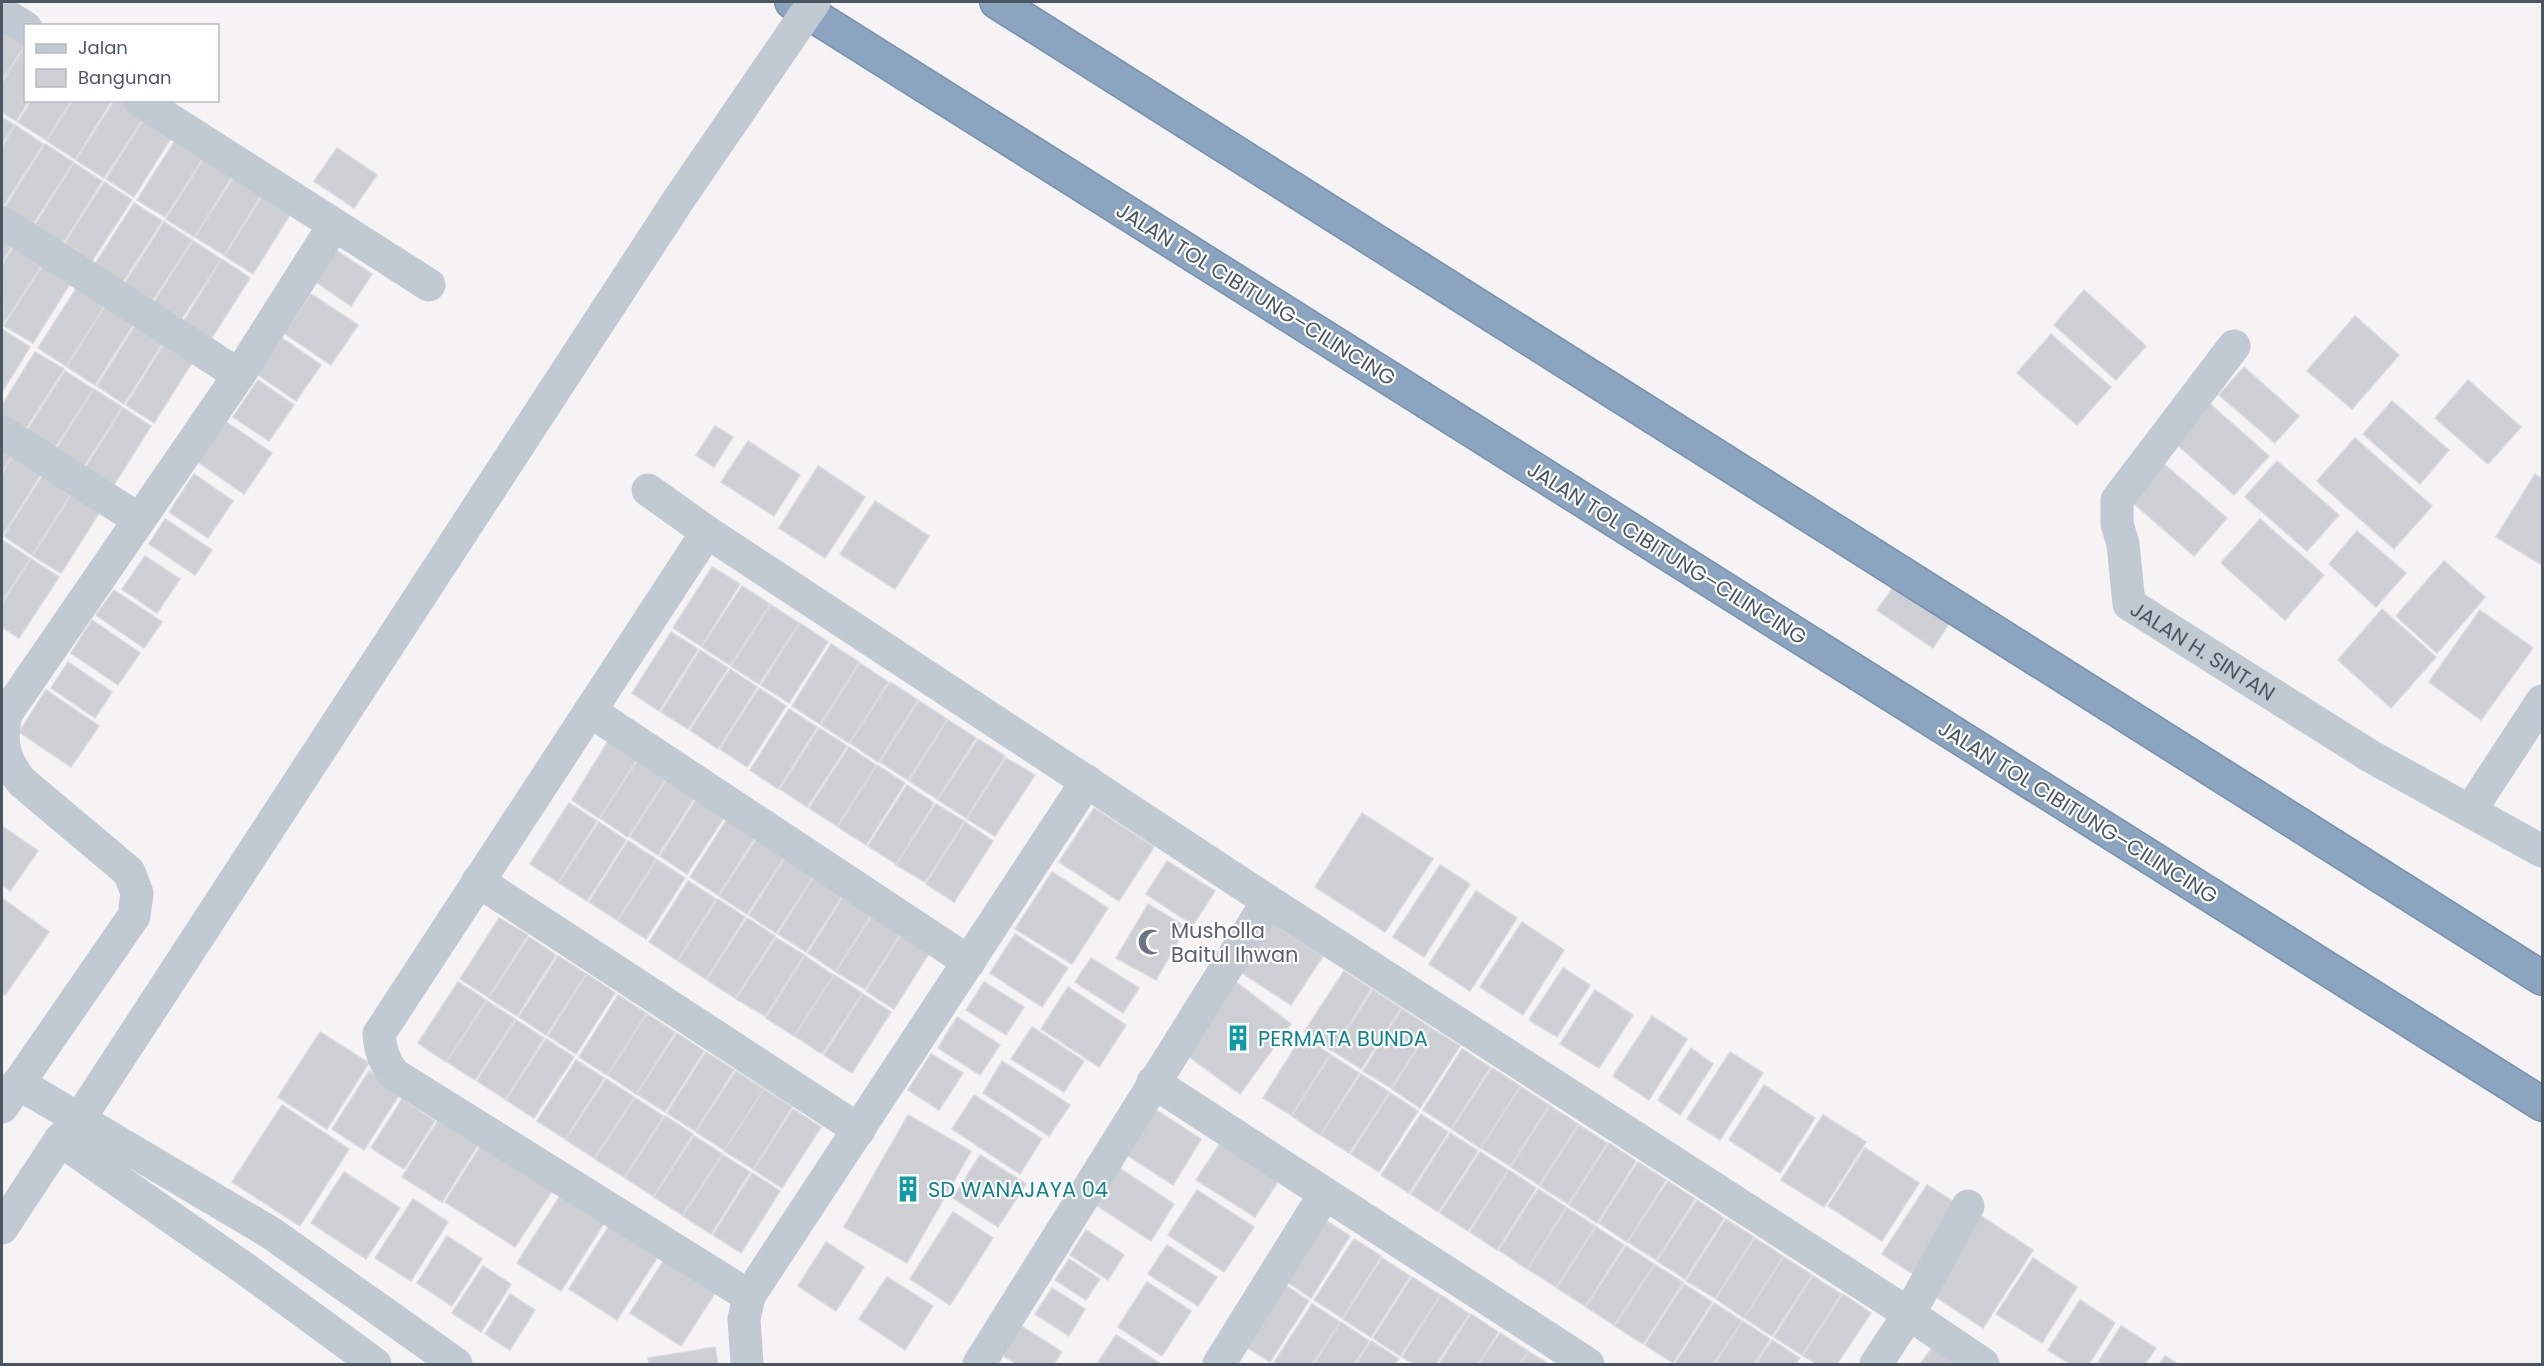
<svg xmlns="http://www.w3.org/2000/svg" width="2544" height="1366" font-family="Poppins,sans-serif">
<rect width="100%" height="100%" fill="#f5f3f3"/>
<g fill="#cdcfd5" stroke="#d7d9de" stroke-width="1.5">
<path d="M2 25 26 43 2 80Z"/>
<path d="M26 45V100H29L16 121 2 112V83Z"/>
<path d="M32 100H71L46 140 18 122Z"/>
<path d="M73 100H112L75 159 47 141Z"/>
<path d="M115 100H119L144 117 104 178 76 160Z"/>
<path d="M2 117 14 125 2 144Z"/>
<path d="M145 118 173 135 134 197 106 179Z"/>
<path d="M15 125 43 144 4 205 2 203V148Z"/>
<path d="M176 139 204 156 165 217 137 200Z"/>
<path d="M45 144 73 162 33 224 6 206Z"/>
<path d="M337 148 377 175 354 208 314 181Z"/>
<path d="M205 157 233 175 194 237 166 219Z"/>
<path d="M74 163 102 181 63 243 35 225Z"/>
<path d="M235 176 262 193 224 255 195 237Z"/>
<path d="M104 182 132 200 92 261 65 243Z"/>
<path d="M263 195 291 213 253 274 225 256Z"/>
<path d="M134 203 162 221 123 282 95 264Z"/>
<path d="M164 222 192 240 152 301 125 283Z"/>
<path d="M2 237 13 244 2 262Z"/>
<path d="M193 241 221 259 181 320 154 302Z"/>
<path d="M15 245 43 263 3 324 2 265Z"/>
<path d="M334 249 372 274 351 306 313 280Z"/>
<path d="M222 259 250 278 211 339 184 321Z"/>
<path d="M44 264 71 282 33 343 4 326Z"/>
<path d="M77 287 105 305 66 366 38 348Z"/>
<path d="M2084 290 2146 346 2116 380 2054 325Z"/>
<path d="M311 294 358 325 331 365 284 333Z"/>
<path d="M106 305 134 323 95 385 67 367Z"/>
<path d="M2355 316 2399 355 2352 409 2307 371Z"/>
<path d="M136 324 163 342 124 404 97 386Z"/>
<path d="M2 329 30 347 2 392Z"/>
<path d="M2051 334 2111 387 2077 425 2017 373Z"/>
<path d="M282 338 321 365 296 401 257 374Z"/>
<path d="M164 344 193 361 154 423 126 405Z"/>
<path d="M35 352 64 369 24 431 2 417V405Z"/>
<path d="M2244 367 2299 416 2275 443 2219 395Z"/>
<path d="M65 371 93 389 53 450 26 432Z"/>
<path d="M258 380 294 405 269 441 233 417Z"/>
<path d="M2468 380 2521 427 2488 464 2435 418Z"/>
<path d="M94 389 122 407 82 469 55 451Z"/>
<path d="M2392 401 2449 450 2420 484 2363 434Z"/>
<path d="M2209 403 2269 456 2234 495 2174 442Z"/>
<path d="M123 408 151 426 112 488 84 470Z"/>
<path d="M225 421 272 453 244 494 198 462Z"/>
<path d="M715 426 733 437 714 467 696 455Z"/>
<path d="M2355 438 2432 506 2394 549 2317 481Z"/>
<path d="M748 441 800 475 774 516 721 482Z"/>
<path d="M2 449 12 456 2 472Z"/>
<path d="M13 456 41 474 2 536V475Z"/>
<path d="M2157 458 2227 518 2194 556 2124 495Z"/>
<path d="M2277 461 2339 515 2307 551 2245 497Z"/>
<path d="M818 466 865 497 825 558 779 528Z"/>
<path d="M194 474 233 501 208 538 169 512Z"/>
<path d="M2535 474 2542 479V565L2496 537Z"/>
<path d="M43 475 71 493 32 555 4 536Z"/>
<path d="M72 494 100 512 61 573 33 556Z"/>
<path d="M875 501 929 536 895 589 840 554Z"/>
<path d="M165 519 212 550 195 575 149 544Z"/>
<path d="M2260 519 2324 575 2285 620 2221 563Z"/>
<path d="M2357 531 2406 573 2376 607 2329 564Z"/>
<path d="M2 540 30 558 2 601Z"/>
<path d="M145 556 180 579 157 613 122 589Z"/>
<path d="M31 559 59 577 19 638 2 627V604Z"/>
<path d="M2444 561 2485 597 2437 653 2396 616Z"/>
<path d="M712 567 740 584 701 646 673 628Z"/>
<path d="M1897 582 1952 619 1933 648 1877 610Z"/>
<path d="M742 586 770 604 730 665 702 647Z"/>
<path d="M114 590 162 622 144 648 96 615Z"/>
<path d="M771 605 799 623 759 684 731 666Z"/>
<path d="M2382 609 2436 657 2391 708 2338 660Z"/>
<path d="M2480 610 2533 648 2481 720 2429 682Z"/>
<path d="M92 620 140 653 118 685 71 653Z"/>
<path d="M800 623 828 642 789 703 761 685Z"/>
<path d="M671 632 698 649 659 711 632 693Z"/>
<path d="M831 644 859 662 820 724 792 706Z"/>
<path d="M700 650 728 668 688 729 661 712Z"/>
<path d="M68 662 112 692 95 718 51 688Z"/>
<path d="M860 663 888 682 849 743 821 725Z"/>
<path d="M730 669 757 687 718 749 690 730Z"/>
<path d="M890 682 918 700 878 762 850 743Z"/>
<path d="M759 688 786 706 747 767 720 749Z"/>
<path d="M46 690 99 726 71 767 19 732Z"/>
<path d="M919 701 947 719 908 780 880 762Z"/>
<path d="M789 709 817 727 778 789 750 770Z"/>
<path d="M948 720 976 738 937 799 909 781Z"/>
<path d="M819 728 847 746 807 807 780 789Z"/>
<path d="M610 738 638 757 599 818 572 800Z"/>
<path d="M978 739 1005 756 966 818 938 800Z"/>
<path d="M849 747 876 765 837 826 809 808Z"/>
<path d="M640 757 668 775 628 837 600 818Z"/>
<path d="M1006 758 1035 775 995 836 967 819Z"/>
<path d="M877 765 905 783 866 845 838 827Z"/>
<path d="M669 776 697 794 658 855 630 837Z"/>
<path d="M907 785 934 803 896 864 868 846Z"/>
<path d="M699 795 727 813 687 874 660 856Z"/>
<path d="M569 803 597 821 558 882 530 864Z"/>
<path d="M936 804 964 821 925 882 896 865Z"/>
<path d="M1094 808 1154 847 1119 901 1059 862Z"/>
<path d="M1362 813 1433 859 1385 932 1315 887Z"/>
<path d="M729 816 757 834 718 895 690 877Z"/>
<path d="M599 822 626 840 587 901 559 883Z"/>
<path d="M965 822 993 841 954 902 926 884Z"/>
<path d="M2 826 38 851 10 891 2 885Z"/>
<path d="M759 835 787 853 747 914 719 896Z"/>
<path d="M628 841 656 859 617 920 589 902Z"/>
<path d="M788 854 816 872 776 933 749 915Z"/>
<path d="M657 860 685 878 646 939 618 921Z"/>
<path d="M1167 861 1215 891 1193 925 1146 894Z"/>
<path d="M1440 865 1470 884 1424 957 1393 937Z"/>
<path d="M817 872 845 891 806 952 778 934Z"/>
<path d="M1052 872 1108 908 1072 964 1015 929Z"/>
<path d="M688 881 716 899 677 960 649 942Z"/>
<path d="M847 891 875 909 835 971 808 953Z"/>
<path d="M1476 891 1517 918 1470 991 1429 964Z"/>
<path d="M2 898 49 932 5 995 2 993Z"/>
<path d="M718 899 745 917 706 979 678 961Z"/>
<path d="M1148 904 1186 927 1156 980 1116 958Z"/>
<path d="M876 910 904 928 865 989 836 972Z"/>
<path d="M499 918 528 935 488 997 460 979Z"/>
<path d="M747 918 775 936 735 998 707 980Z"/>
<path d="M1271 922 1323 956 1291 1005 1239 971Z"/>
<path d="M1522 922 1564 950 1523 1015 1480 987Z"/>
<path d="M905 929 933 947 894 1009 866 991Z"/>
<path d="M1015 934 1068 968 1042 1007 990 973Z"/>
<path d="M529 937 556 955 517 1016 489 998Z"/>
<path d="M776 938 804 955 765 1016 736 999Z"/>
<path d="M558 956 586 974 546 1035 519 1017Z"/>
<path d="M805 956 833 975 794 1036 766 1018Z"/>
<path d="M1091 958 1139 988 1123 1013 1075 982Z"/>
<path d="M1563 968 1590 985 1557 1037 1529 1020Z"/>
<path d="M1344 971 1371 989 1332 1051 1304 1032Z"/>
<path d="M587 974 615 993 576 1054 548 1036Z"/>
<path d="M834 975 862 993 822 1054 795 1036Z"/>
<path d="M458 982 486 1000 446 1062 418 1043Z"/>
<path d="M984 982 1024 1007 1006 1035 966 1010Z"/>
<path d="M1236 982 1291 1024 1240 1094 1184 1053Z"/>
<path d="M1068 987 1126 1025 1099 1067 1041 1029Z"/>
<path d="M1373 990 1401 1008 1361 1069 1333 1051Z"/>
<path d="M1595 990 1633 1015 1599 1068 1560 1044Z"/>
<path d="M863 994 891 1012 852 1073 824 1055Z"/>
<path d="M618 995 646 1013 607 1075 579 1057Z"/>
<path d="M487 1001 515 1019 475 1080 447 1062Z"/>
<path d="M1402 1009 1430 1027 1391 1088 1363 1071Z"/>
<path d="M647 1014 675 1032 636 1094 608 1075Z"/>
<path d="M1652 1016 1687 1039 1649 1100 1613 1076Z"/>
<path d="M957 1017 1000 1045 980 1075 938 1048Z"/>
<path d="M516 1020 544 1038 505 1099 477 1081Z"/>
<path d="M1032 1027 1084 1061 1064 1092 1011 1059Z"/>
<path d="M1431 1028 1460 1046 1420 1108 1392 1089Z"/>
<path d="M320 1032 369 1063 327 1129 278 1097Z"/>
<path d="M677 1033 704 1051 665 1112 637 1094Z"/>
<path d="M1302 1036 1330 1054 1291 1115 1263 1098Z"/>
<path d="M546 1039 574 1057 534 1118 506 1100Z"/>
<path d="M1691 1048 1713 1064 1680 1115 1658 1100Z"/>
<path d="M1462 1049 1490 1067 1451 1128 1423 1110Z"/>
<path d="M706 1052 734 1070 695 1131 667 1113Z"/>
<path d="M1730 1052 1763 1073 1720 1140 1687 1119Z"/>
<path d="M931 1054 963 1073 939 1110 908 1090Z"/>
<path d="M1331 1055 1359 1073 1320 1135 1292 1116Z"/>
<path d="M576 1060 604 1078 565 1139 537 1121Z"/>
<path d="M1002 1061 1070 1105 1049 1136 983 1093Z"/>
<path d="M1492 1068 1520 1086 1480 1148 1452 1129Z"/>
<path d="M369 1071 401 1092 364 1150 332 1129Z"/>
<path d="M736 1071 764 1089 724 1150 696 1132Z"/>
<path d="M1361 1074 1389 1092 1349 1153 1321 1135Z"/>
<path d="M606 1079 634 1097 594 1158 566 1140Z"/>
<path d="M1764 1085 1815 1118 1780 1173 1729 1140Z"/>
<path d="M1521 1087 1549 1105 1510 1166 1481 1148Z"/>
<path d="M764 1089 792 1107 753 1169 724 1151Z"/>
<path d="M1390 1093 1418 1111 1379 1172 1351 1154Z"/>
<path d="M974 1095 1042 1139 1020 1174 952 1129Z"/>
<path d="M635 1098 663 1116 624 1177 595 1159Z"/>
<path d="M402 1099 435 1121 404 1169 371 1148Z"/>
<path d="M282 1105 349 1149 300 1226 232 1182Z"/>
<path d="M1550 1106 1578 1124 1539 1185 1511 1167Z"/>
<path d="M1153 1108 1201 1139 1173 1185 1124 1153Z"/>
<path d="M793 1109 821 1127 782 1188 754 1170Z"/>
<path d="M1421 1114 1448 1132 1409 1193 1381 1175Z"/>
<path d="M908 1115 971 1151 907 1263 844 1227Z"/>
<path d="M1823 1115 1866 1142 1824 1207 1781 1180Z"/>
<path d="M665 1116 693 1134 653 1196 625 1178Z"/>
<path d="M439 1119 478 1145 442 1202 402 1177Z"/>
<path d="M1579 1125 1607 1143 1568 1204 1540 1186Z"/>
<path d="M1450 1133 1478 1151 1438 1212 1411 1194Z"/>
<path d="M694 1136 722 1154 682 1215 654 1197Z"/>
<path d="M483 1142 554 1188 515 1247 445 1202Z"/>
<path d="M1221 1142 1279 1180 1255 1217 1196 1180Z"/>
<path d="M1609 1143 1636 1161 1597 1223 1569 1205Z"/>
<path d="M1865 1148 1919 1183 1882 1241 1828 1206Z"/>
<path d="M1480 1152 1508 1170 1468 1231 1440 1213Z"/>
<path d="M723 1155 750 1172 711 1234 683 1216Z"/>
<path d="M980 1155 1026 1184 998 1227 953 1198Z"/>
<path d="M1638 1162 1666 1180 1627 1242 1599 1223Z"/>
<path d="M1116 1166 1174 1204 1151 1241 1093 1203Z"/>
<path d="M1509 1170 1536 1188 1497 1250 1470 1232Z"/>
<path d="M344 1172 400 1208 366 1259 311 1223Z"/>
<path d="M752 1173 780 1191 741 1253 713 1235Z"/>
<path d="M1668 1181 1695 1199 1656 1260 1628 1242Z"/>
<path d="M1927 1185 1957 1204 1913 1274 1882 1254Z"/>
<path d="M565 1188 608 1217 561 1291 517 1263Z"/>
<path d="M1538 1189 1566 1207 1527 1269 1499 1250Z"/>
<path d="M1197 1190 1254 1227 1224 1272 1168 1235Z"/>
<path d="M413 1199 448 1222 411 1281 375 1258Z"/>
<path d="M1697 1200 1724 1218 1685 1279 1657 1261Z"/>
<path d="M1567 1208 1595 1226 1556 1287 1528 1269Z"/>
<path d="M953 1212 993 1238 950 1305 910 1279Z"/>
<path d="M1981 1216 2033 1250 1983 1328 1931 1294Z"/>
<path d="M1322 1218 1350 1236 1311 1298 1283 1279Z"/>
<path d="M1726 1219 1754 1237 1715 1298 1686 1281Z"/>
<path d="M612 1221 661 1252 617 1320 569 1289Z"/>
<path d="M1596 1227 1624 1245 1585 1306 1557 1288Z"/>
<path d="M1086 1230 1124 1255 1108 1280 1070 1255Z"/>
<path d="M447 1236 482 1259 452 1306 417 1283Z"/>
<path d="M1755 1238 1783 1256 1744 1318 1716 1299Z"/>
<path d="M1354 1239 1381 1256 1342 1318 1314 1300Z"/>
<path d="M826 1242 864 1267 836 1311 798 1286Z"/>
<path d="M1167 1245 1217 1277 1198 1306 1148 1274Z"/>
<path d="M1626 1246 1654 1264 1614 1325 1586 1307Z"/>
<path d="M666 1257 717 1290 681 1346 630 1313Z"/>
<path d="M1784 1257 1812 1275 1772 1336 1744 1318Z"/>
<path d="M1382 1258 1410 1276 1371 1337 1343 1319Z"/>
<path d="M2033 1258 2077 1287 2042 1343 1996 1314Z"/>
<path d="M1069 1259 1100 1279 1086 1300 1055 1280Z"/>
<path d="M1655 1265 1683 1282 1643 1344 1615 1326Z"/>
<path d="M483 1266 511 1284 481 1332 452 1313Z"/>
<path d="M1813 1276 1841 1294 1802 1355 1774 1337Z"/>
<path d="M887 1277 933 1306 905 1350 859 1319Z"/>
<path d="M1412 1277 1440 1295 1400 1356 1373 1338Z"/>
<path d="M1147 1282 1191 1311 1162 1356 1118 1327Z"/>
<path d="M1281 1282 1309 1301 1270 1362 1242 1344Z"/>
<path d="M1684 1284 1712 1302 1673 1363 1645 1345Z"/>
<path d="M1052 1288 1085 1309 1069 1336 1035 1314Z"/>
<path d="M510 1294 535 1310 510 1350 485 1334Z"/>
<path d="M1843 1294 1871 1313 1837 1364H1817L1803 1356Z"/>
<path d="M1441 1295 1469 1314 1436 1364H1414L1402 1357Z"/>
<path d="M2080 1300 2115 1323 2089 1364H2070L2048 1350Z"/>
<path d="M1714 1303 1742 1321 1713 1364H1675Z"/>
<path d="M1312 1304 1340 1322 1312 1364H1273Z"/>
<path d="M1471 1314 1498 1332 1478 1364H1439Z"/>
<path d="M1743 1321 1770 1339 1754 1364H1715Z"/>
<path d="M1341 1322 1369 1341 1354 1364H1314Z"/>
<path d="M1021 1326 1062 1352 1054 1364H1017L1002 1355Z"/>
<path d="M2121 1326 2156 1348 2145 1364H2097Z"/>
<path d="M1500 1333 1528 1351 1519 1364H1479Z"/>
<path d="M1116 1335 1161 1364H1097Z"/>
<path d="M1772 1340 1800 1358 1796 1364H1756Z"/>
<path d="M1371 1341 1399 1359 1395 1364H1356Z"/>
<path d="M1934 1345 1963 1364H1920Z"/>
<path d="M715 1347 718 1364H649L648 1358Z"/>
<path d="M1529 1352 1549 1364H1521Z"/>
<path d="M2165 1356 2178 1364H2159Z"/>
</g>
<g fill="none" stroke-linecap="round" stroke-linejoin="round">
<g stroke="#7690ad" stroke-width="36">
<g id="highway">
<path d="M792 2 2542 1104"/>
<path d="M997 2 2542 978"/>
</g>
</g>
<g stroke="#c1cad2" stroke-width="33">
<path d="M2 13 26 28"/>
<path d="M139 100 429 285"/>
<path d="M2 222 239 375"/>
<path id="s1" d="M2234 346 2117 500V524L2123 544 2129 604 2370 756 2542 851"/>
<path d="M2 432 138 519"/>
<path d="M648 490 707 532 1268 901 1909 1314 1983 1364"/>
<path d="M707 532 379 1034C380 1050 384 1063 395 1075L749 1296"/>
<path d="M590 711 969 962"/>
<path d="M2470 811 2542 701"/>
<path d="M478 881 859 1130"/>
<path d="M1153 1082 1588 1364"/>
<path d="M18 1083 271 1233 456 1364"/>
<path d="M2 1107 134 916 137 893 129 872 22 782C3 760 0 741 6 714L239 375 334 225"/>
<path d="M60 1140 244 1268 375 1364"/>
<path d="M2 1228 60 1140 80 1118 679 199"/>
<path d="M747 1364 744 1319 749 1296 1087 781"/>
<path d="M979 1364 1268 901"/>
<path d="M1219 1364 1324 1195"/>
<path d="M1876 1364 1909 1314 1968 1206"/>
</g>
<use href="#highway" stroke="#8ba5c1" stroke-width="33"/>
<path stroke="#c1cad2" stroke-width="33" d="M679 199 814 2"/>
</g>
<defs>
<g id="mosque-bare" transform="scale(2.07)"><path d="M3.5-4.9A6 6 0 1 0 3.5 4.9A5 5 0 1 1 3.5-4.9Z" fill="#6b7280" stroke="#fff" stroke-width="2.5" paint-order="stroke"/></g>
<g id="building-bare" transform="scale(2.07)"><path d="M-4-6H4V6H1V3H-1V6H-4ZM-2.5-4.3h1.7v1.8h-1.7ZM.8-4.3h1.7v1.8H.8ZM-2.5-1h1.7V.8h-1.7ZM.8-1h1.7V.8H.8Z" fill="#0f9aa8" stroke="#fff" stroke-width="2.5" paint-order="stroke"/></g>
</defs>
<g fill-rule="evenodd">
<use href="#mosque-bare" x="1151" y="942"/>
<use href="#building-bare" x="1238" y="1038"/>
<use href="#building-bare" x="908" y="1189"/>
</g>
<g text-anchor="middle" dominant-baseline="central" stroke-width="4.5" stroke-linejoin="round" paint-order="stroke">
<g font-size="21" fill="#4a5661" stroke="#fff">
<text transform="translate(1256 294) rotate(32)">JALAN TOL CIBITUNG–CILINCING</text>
<text transform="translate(1667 553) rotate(32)">JALAN TOL CIBITUNG–CILINCING</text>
<text stroke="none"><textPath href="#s1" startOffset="386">JALAN H. SINTAN</textPath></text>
<text transform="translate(2078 812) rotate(32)">JALAN TOL CIBITUNG–CILINCING</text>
</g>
<g font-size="21" fill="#5b616d" stroke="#fff" text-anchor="start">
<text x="1171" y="930">Musholla<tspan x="1171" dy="24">Baitul Ihwan</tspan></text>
</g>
<g font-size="21" fill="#0d838f" stroke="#fff" text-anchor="start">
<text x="1258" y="1038">PERMATA BUNDA</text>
<text x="928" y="1189">SD WANAJAYA 04</text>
</g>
</g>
<rect width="2544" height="1366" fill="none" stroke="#4a5661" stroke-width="6"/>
<rect x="24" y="24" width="195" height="78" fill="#ffffff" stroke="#b7bbc0" stroke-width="1.5"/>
<rect x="36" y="44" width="30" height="9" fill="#c1cad2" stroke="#b7bbc0" stroke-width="1.5"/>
<text x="78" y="54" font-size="18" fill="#4a5661">Jalan</text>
<rect x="36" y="69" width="30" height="18" fill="#cdcfd5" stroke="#b7bbc0" stroke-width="1.5"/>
<text x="78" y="84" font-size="18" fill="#4a5661">Bangunan</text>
</svg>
